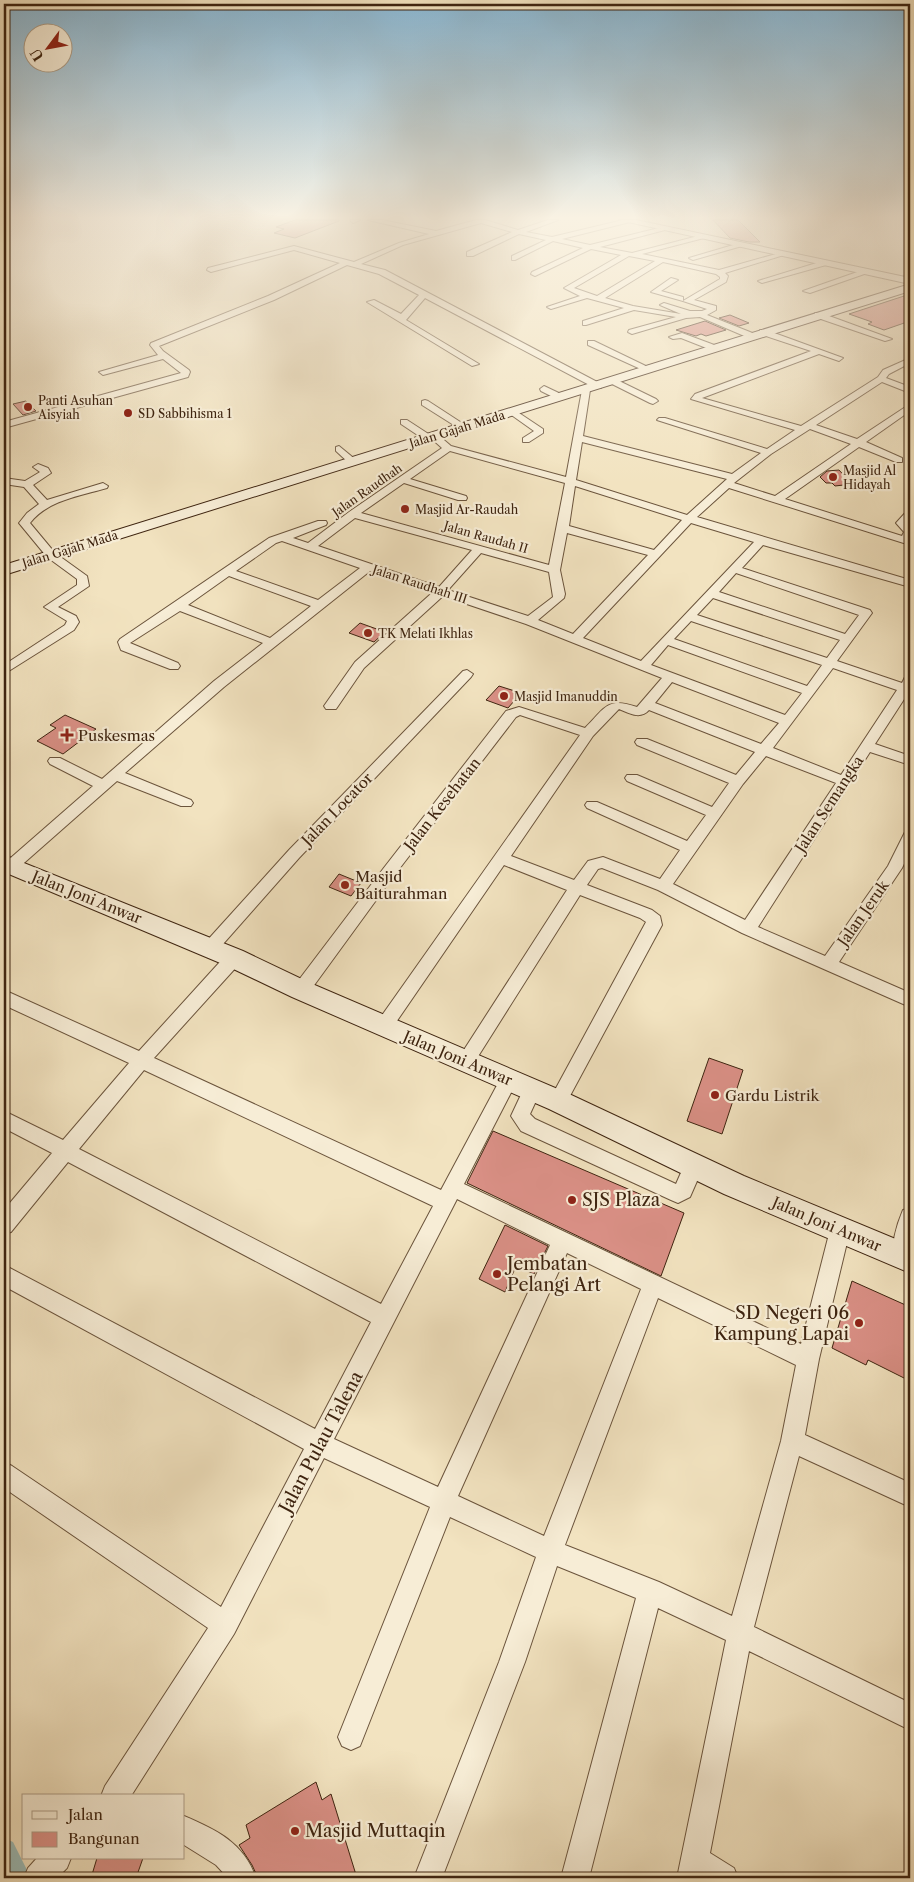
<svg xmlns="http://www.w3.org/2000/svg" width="914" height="1882" font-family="'Libre Caslon Text',serif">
<rect width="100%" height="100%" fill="#f2e3c0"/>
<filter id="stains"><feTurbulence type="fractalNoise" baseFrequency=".004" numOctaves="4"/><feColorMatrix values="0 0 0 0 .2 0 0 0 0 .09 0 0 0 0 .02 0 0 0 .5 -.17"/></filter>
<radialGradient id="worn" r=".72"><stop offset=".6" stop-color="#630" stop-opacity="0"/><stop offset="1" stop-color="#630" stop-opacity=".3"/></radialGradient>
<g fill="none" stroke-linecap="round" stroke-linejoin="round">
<path fill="#9cbdb9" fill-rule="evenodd" d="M4 1838 13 1842 31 1878H4Z"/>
</g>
<g fill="#da9086" stroke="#3e2410">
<path d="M295 220H339V221L295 238 274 233 284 229 276 227Z"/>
<path d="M713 220H738L760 242H749L730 238Z"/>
<path d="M904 296 910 298V321L884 330 868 324 872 322 849 314Z"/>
<path d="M730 315 749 323 739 326 719 318Z"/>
<path d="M705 321 726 330 706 336 701 334 696 336 676 330Z"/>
<path d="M26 401 36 411 23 415 13 404Z"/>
<path d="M839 470 852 484 835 486 832 483H826L820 477 827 471Z"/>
<path d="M360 623 385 632 374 642 349 633Z"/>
<path d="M499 686 521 693 508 708 486 700Z"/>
<path d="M65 715 96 729 63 754 37 741 56 728 50 725Z"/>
<path d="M339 874 361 883 351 896 329 887Z"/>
<path d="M709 1058 743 1070 722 1134 687 1121Z"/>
<path d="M493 1131 684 1213 661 1276 467 1183Z"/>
<path d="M505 1225 548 1246 534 1274 516 1266 505 1292 479 1279Z"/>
<path d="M852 1281 910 1307V1381L868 1360 866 1365 832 1348Z"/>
<path d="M316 1782 322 1800 331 1794 357 1878H258L252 1865 239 1845 250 1838 246 1825Z"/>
<path d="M97 1858H143L136 1878H91Z"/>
</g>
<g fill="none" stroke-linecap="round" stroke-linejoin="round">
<g stroke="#6b543c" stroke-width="2">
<g id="minor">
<path d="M350 220H360L353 223Z"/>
<path d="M368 220H382L436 231 476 220H485L518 230 548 220H558L526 232 552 237 623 220H631L630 222 562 239 590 245 663 227 665 228V230L600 247 632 253 702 235 705 237 704 238 642 254 719 270 783 252 787 254 725 273 728 276 726 282 694 300 716 306V310L707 315 755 334V338H749L700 317 686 318 632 334 628 332 629 330 676 317 634 310 586 325H583V321L624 308 587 298 551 309 547 307 580 296 564 288 621 255 591 249 535 276 531 274 532 272 583 248 553 241 515 260H512V256L546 240 519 234 473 256H467V252L512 232 481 223 403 245 361 264 385 270 601 384V388H595L425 298 406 320 479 364 472 366 367 302 374 300 401 314 419 295 379 274 347 265 274 300 159 346 163 351 189 370 190 372 188 377 4 428V422L181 373 163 359 103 375 99 372 158 355 150 345 151 343 268 296 340 263 294 250 211 272 207 270 208 268 294 246 354 262 399 243 429 234ZM629 256 655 261 597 296 574 288ZM663 262 716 274 720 277V279L683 301 707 309 702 311H690L664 303 660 305 681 314 633 306 605 298Z"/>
<path d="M740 243 742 244V246L693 260 689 258Z"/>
<path d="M823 261 827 263 826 265 762 283 758 281Z"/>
<path d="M863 270 870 272 810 293 803 291Z"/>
<path d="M671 278 678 280 661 291 683 297V301L651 292Z"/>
<path d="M815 313H821L892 339 885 341 815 317Z"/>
<path d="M760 330H766L843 358 839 361 819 354 702 398 801 426 878 377 883 370 910 358V363L889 374 886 378 910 387V393L882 382 816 425 857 439 910 404V411L866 442 902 458V462H896L859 447 785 499 902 536 904 532 896 523 906 512 910 511V520L907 523 910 526V545L729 488 697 517 910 580V587L763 545 742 568 870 610 872 613 837 661 902 683 905 677 910 676V690L875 744 910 756V765L870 752 758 927 825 956 888 866 905 832 910 831V851L902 868 839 962 910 993V1007L742 933 658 890 602 868 598 869 587 885 652 910 660 916 662 925 564 1107 558 1109 552 1107 549 1101 646 922 640 918 580 895 472 1066 466 1069 460 1066 457 1061 460 1056 567 890 504 865 390 1031 384 1033 378 1031 375 1026 378 1021 580 735 520 715 516 717 393 877 307 995 301 997 295 995 293 990 295 985 383 869 506 711 519 707 585 728C606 707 607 697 637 707L662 678 526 624 443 596 364 668 336 709H326L324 706 355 662 433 592 370 571 224 687 125 773 191 800 193 803 191 806H181L117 781 16 870 11 871 6 870 4 865 6 862 93 786 50 764 48 761 50 758H60L102 779 214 681 263 643 180 611 130 643 178 663 180 666 178 669H170L121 650 118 642 120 639 269 538 318 521H326L327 523 326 525 293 538 308 543 349 512 442 448 432 439 425 440 401 424V420H407L430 435 437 434 451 446 566 477 582 390 586 387 590 390 583 436 732 474 761 453 657 420 659 418H665L767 449 795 430 691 399 695 394 811 351 760 334ZM810 429 851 444 775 496 734 483 771 454ZM582 442 727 479 687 515 576 480ZM450 451 565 483 549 565 361 513 404 483 458 500H466L467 498 466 496 410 479ZM575 486 682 520 654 550 569 526ZM355 518 472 550 439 587 318 546ZM691 523 754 542 641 661 583 638ZM567 533 648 555 573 634 538 620 564 598 565 594 560 570ZM282 541 360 568 318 600 236 571 276 543ZM481 553 549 572 553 597 528 616 448 590ZM736 573 859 615 845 634 719 592ZM229 576 311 606 270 638 188 605ZM713 598 840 640 827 658 697 615ZM691 621 822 665 807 686 674 639ZM668 645 802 693 785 715 651 665ZM833 668 897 690 841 775 773 748ZM672 682 779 723 761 744 655 703ZM619 709C629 713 640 720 649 710L755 752 736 775 647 739H637L635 742 637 745 729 783 712 807 637 775H627L625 778 627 781 706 815 687 841 597 802H587L585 805 587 808 680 850 660 879 603 857 588 861 574 880 511 856 593 736ZM766 756 836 783 745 920 673 884 743 784Z"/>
<path d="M682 333 717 346 718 348 714 351 681 338 673 339 669 337Z"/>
<path d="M588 341H594L652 369 645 371 588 345Z"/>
<path d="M613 378 656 399 658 401 653 404 650 403 610 383V379Z"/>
<path d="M544 386 563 395 565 397 563 399H557L541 391 540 389Z"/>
<path d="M425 400 428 401 468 427 466 429H460L422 405V401Z"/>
<path d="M513 409 543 429V433L529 442H523V438L534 431 510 414V410Z"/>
<path d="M339 446 356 460V464H350L336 451V447Z"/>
<path d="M38 464 48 468 51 473 33 485 47 500 103 483 108 486 107 488C80 496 48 500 30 523L55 553 87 576 89 586 58 607 76 616 79 622 74 630 4 674V665L65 625 67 621 44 607 77 585V579L47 557 19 523 27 513 39 504 24 487 4 484V478L25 481 40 472 33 467Z"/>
<path d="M467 670 473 674 471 677 299 858 216 952 210 954 204 952 202 948 204 944 289 850 463 671Z"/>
<path d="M234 952 240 953 242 958 240 963 154 1058 441 1190 503 1074 509 1071 515 1074 518 1079 464 1184 801 1344 830 1230 833 1223 840 1220 847 1223 850 1230 819 1359 805 1435 910 1483V1507L799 1456 754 1627 910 1703V1730L749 1651 710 1853 734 1868 738 1878H677L726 1640 658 1608 589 1878H561L636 1598 557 1566 525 1662 442 1878H414L499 1662 536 1557 450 1517 360 1746 351 1750 342 1746 338 1737 430 1507 324 1458 234 1634 131 1796H101L105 1786 208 1628 4 1488V1462L12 1466 221 1607 304 1449 4 1286V1265L315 1429 371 1322 68 1162 11 1232 4 1234V1210L52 1153 4 1128V1111L63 1140 129 1063 4 1005V990L139 1051 228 953ZM144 1070 433 1206 381 1304 79 1149ZM457 1199 550 1245 438 1487 334 1439ZM567 1253 641 1289 544 1536 458 1496ZM658 1298 796 1365 781 1441 732 1616 659 1582 565 1545Z"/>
<path d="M532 1082 538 1084 541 1090 530 1114 535 1119 676 1184 687 1159 694 1156 701 1159 704 1165 690 1197 678 1203 671 1200 521 1131 511 1116 526 1084Z"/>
<path d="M910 1208V1261L902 1266 895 1263C889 1249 897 1224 903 1210Z"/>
<path d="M184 1816C217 1830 244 1843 256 1878H228L216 1865 184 1845Z"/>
<path d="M37 1858H71L67 1868 57 1878H24L28 1868Z"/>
</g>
</g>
<g stroke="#6b543c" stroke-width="2">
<path id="tertiary" d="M619 220H636L910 278V284Z"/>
</g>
<g stroke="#3e2410" stroke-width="2">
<g id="secondary">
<path d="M910 284V291L4 575V565Z"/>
<path d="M4 855 243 951 310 983 567 1093 744 1176 910 1245V1273L724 1194 549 1109 292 997 225 965 4 872Z"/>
</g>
</g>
<use href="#minor" fill="#f7edd6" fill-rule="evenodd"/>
<use href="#tertiary" fill="#f7edd6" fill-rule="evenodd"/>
<use href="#secondary" fill="#f7edd6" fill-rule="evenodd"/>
</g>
<linearGradient id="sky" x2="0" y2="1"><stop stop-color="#89b8d5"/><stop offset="0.45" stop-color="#f9f2e3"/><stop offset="1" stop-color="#f9f2e3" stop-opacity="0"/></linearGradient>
<rect width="914" height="484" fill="url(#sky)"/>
<g fill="#8f2418" stroke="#f7edd6" stroke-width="2">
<circle cx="28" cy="407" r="5"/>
<circle cx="128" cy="413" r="5"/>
<circle cx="833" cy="477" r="5"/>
<circle cx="405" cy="509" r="5"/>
<circle cx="368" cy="633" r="5"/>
<circle cx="504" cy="696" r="5"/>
<path d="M64.5 727.5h5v5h5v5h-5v5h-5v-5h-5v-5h5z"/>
<circle cx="345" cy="885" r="5"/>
<circle cx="715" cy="1095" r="5"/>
<circle cx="572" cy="1200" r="5"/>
<circle cx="497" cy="1274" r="5"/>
<circle cx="859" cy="1323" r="5"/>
<circle cx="295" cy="1831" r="5"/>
</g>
<g text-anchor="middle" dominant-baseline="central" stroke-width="4.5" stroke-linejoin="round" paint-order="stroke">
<g font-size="12" fill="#3e2410" stroke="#f7edd6" text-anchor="start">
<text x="38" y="400">Panti Asuhan<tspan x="38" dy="14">Aisyiah</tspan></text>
<text x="138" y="413">SD Sabbihisma 1</text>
<text x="843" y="470">Masjid Al<tspan x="843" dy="14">Hidayah</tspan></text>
<text x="415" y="509">Masjid Ar-Raudah</text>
<text x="378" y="633">TK Melati Ikhlas</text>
<text x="514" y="696">Masjid Imanuddin</text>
</g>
<g font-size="12" fill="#3e2410" stroke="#f7edd6">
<text transform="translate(457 429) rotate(-17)">Jalan Gajah Mada</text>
<text transform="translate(367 490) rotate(-35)">Jalan Raudhah</text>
<text transform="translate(486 537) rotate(16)">Jalan Raudah II</text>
<text transform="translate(70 549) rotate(-17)">Jalan Gajah Mada</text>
<text transform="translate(420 584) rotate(18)">Jalan Raudhah III</text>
</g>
<g font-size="15" fill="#3e2410" stroke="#f7edd6" text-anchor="start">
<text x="78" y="735">Puskesmas</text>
<text x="355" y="876">Masjid<tspan x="355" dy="17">Baiturahman</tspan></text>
<text x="725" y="1095">Gardu Listrik</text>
</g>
<g font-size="15" fill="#3e2410" stroke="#f7edd6">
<text transform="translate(442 804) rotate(-52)">Jalan Kesehatan</text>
<text transform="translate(829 804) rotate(-57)">Jalan Semangka</text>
<text transform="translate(337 809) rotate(-46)">Jalan Locator</text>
<text transform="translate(87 897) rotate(22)">Jalan Joni Anwar</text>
<text transform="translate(863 913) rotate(-55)">Jalan Jeruk</text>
<text transform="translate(458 1058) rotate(23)">Jalan Joni Anwar</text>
<text transform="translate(827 1224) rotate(23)">Jalan Joni Anwar</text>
</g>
<g font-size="18" fill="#3e2410" stroke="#f7edd6" text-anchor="start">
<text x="582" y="1200">SJS Plaza</text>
<text x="507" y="1264">Jembatan<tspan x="507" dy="21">Pelangi Art</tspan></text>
<text x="849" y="1313" text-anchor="end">SD Negeri 06<tspan x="849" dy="21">Kampung Lapai</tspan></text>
<text x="305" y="1831">Masjid Muttaqin</text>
</g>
<g font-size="18" fill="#3e2410" stroke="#f7edd6">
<text transform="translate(321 1442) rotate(-62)">Jalan Pulau Talena</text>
</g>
</g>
<rect width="914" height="1882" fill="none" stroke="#f2e3c0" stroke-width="20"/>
<rect x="5" y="5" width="904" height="1872" fill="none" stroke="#3e2410" stroke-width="2.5"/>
<rect x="10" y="10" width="894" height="1862" fill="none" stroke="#3e2410"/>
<rect x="22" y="1794" width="162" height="65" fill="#f7edd6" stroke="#ad9d87"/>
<rect x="32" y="1811" width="25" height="8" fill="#f7edd6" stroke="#ad9d87"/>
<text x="68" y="1820" font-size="15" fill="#3e2410">Jalan</text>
<rect x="32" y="1832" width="25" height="15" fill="#da9086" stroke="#ad9d87"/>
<text x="68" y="1844" font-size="15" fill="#3e2410">Bangunan</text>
<g transform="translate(48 48) rotate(238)"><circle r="24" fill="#f7edd6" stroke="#ad9d87"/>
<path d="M0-4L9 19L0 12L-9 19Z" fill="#8f2418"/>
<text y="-8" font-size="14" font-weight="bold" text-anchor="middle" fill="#3e2410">U</text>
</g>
<rect width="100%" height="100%" filter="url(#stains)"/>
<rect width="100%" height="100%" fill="url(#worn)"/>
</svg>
